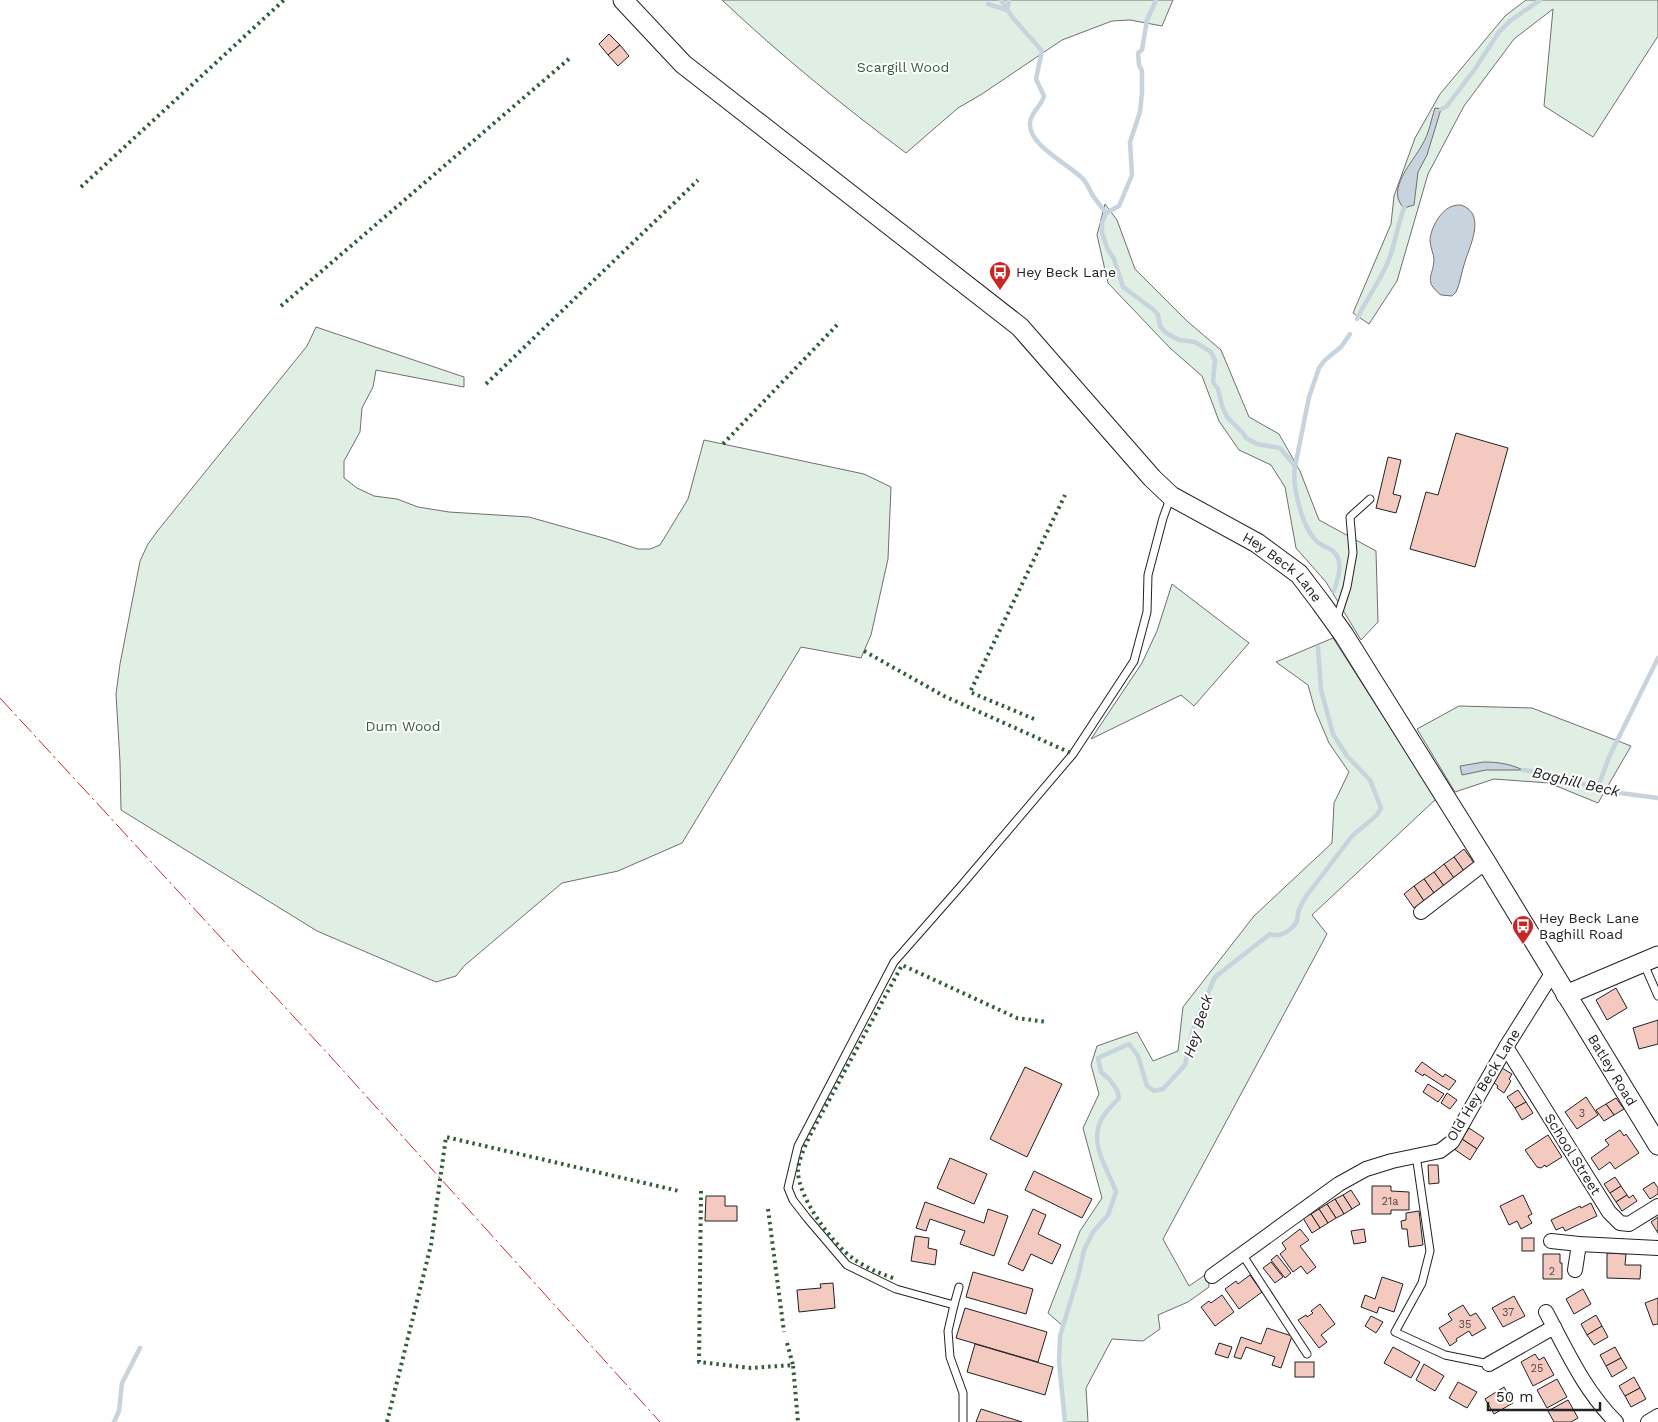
<svg xmlns="http://www.w3.org/2000/svg" width="1658" height="1422" font-family="'Work Sans',sans-serif">
<rect width="100%" height="100%" fill="#fff"/>
<g fill="#e0efe3" stroke="#6f6f6f">
<path d="M722 0H1173L1162 26 1130 20 1112 21 1062 40 982 94 958 108 906 153C842 105 780 55 722 0Z"/>
<path d="M1526 0H1658V36L1593 137 1544 106 1553 9 1514 39 1464 106 1428 174 1397 281 1369 324 1353 313 1391 224 1394 196 1415 138 1440 94 1505 16Z"/>
<path d="M1105 204 1117 220 1135 269 1187 321 1221 350 1249 417 1279 434 1300 471 1319 520 1376 551 1378 622 1361 640 1326 582 1296 548 1285 487 1271 465 1239 450 1219 421 1202 376 1170 348 1108 283 1097 235Z"/>
<path d="M316 327 464 377V387L376 370 373 387 362 408 360 432 344 461V478L357 488 374 496 397 499 418 507 449 512 529 517 607 539 638 549H650L660 545 688 499 704 440 864 474 891 487 888 559 871 635 861 658 801 647 682 843 618 871 562 883 464 966 456 976 436 982 317 931 121 810 120 762 116 694 120 664 140 561 148 544 159 529 307 346Z"/>
<path d="M1172 584 1249 643 1194 706 1181 695 1091 739 1142 663 1157 631Z"/>
<path d="M1333 638 1436 799 1312 915 1327 934 1163 1239 1189 1286 1208 1273 1209 1287 1188 1302 1158 1315 1160 1329 1143 1341 1112 1339 1086 1388 1088 1422H1065C1063 1391 1055 1357 1063 1326L1048 1313 1080 1231 1102 1198 1083 1128 1099 1094 1091 1065 1097 1046 1137 1032 1153 1061 1178 1051 1183 1007 1254 916 1332 843 1334 803 1349 772 1329 743 1315 710 1308 685 1276 662Z"/>
<path d="M1459 706 1532 708 1631 746 1598 803 1549 783 1494 779 1455 792 1417 729Z"/>
</g>
<g fill="#c7d3dd" stroke="#6f6f6f">
<path d="M1435 108 1441 109 1427 155 1418 172 1414 205 1404 208C1385 190 1413 162 1422 145 1429 134 1431 120 1435 108Z"/>
<path d="M1461 205C1488 214 1468 249 1464 265 1461 274 1460 284 1456 292L1452 296 1441 295C1423 281 1433 277 1434 260 1434 254 1430 247 1430 241 1430 229 1441 209 1453 206 1456 205 1458 205 1461 205Z"/>
<path d="M1484 762C1499 762 1510 764 1523 770H1486L1462 775 1460 766Z"/>
</g>
<g fill="none" stroke-linecap="round" stroke-linejoin="round">
<g stroke="#c7d3dd" stroke-width="4.5">
<path d="M1001 0 1013 18 1042 51 1036 79 1044 96C1041 107 1030 113 1030 123 1028 146 1071 165 1084 180 1088 185 1089 189 1092 194 1096 201 1101 206 1106 213L1102 223V233L1108 250 1114 259 1123 287 1154 310 1158 315 1160 326 1166 333 1179 340 1195 342 1211 352 1215 360 1213 382 1218 389 1222 406 1227 417 1243 433 1246 438 1257 444 1280 448 1295 466C1292 486 1302 531 1320 544 1327 548 1334 549 1338 558 1342 568 1337 581 1334 591"/>
<path d="M988 4 1007 10 1009 0"/>
<path d="M1441 109 1446 107 1475 69 1499 32 1510 21 1540 0"/>
<path d="M1106 213 1119 206 1132 175 1130 142 1140 112 1142 93V71L1139 65 1138 53 1142 50 1147 20 1156 0"/>
<path d="M1357 319C1366 300 1378 284 1387 264 1395 246 1397 226 1404 208"/>
<path d="M1295 467 1309 397 1319 368 1325 360 1341 347 1350 334"/>
<path d="M1523 770 1545 773 1573 780 1597 790 1658 798"/>
<path d="M1597 790 1609 757 1658 658"/>
<path d="M114 1422 119 1411 122 1383 140 1348"/>
<path d="M1065 1422 1059 1362 1060 1336 1079 1273 1084 1250 1093 1232 1108 1215 1116 1192C1108 1169 1089 1145 1101 1120 1105 1112 1113 1105 1119 1098L1117 1090 1110 1080 1101 1072 1098 1058 1129 1044 1138 1056 1147 1086 1154 1091 1163 1089 1185 1065 1192 1033 1203 1004 1215 977 1270 934C1279 938 1292 931 1297 921 1297 921 1298 914 1298 913 1300 906 1303 901 1307 895L1352 836 1377 815 1381 808 1370 780 1347 756 1333 734 1321 690 1318 647"/>
</g>
</g>
<g fill="#f3c9c0" stroke="#222">
<path d="M609 34 620 45 608 55 599 44Z"/>
<path d="M620 45 629 56 618 66 608 55Z"/>
<path d="M1456 433 1508 448 1475 567 1410 549 1426 492 1438 495Z"/>
<path d="M1388 457 1401 460 1393 494 1401 496 1396 513 1376 508Z"/>
<path d="M1464 849 1474 863 1464 871 1454 857Z"/>
<path d="M1454 857 1464 871 1454 878 1444 864Z"/>
<path d="M1444 864 1454 878 1444 886 1434 872Z"/>
<path d="M1434 872 1444 886 1434 893 1424 879Z"/>
<path d="M1424 879 1434 893 1424 901 1414 886Z"/>
<path d="M1414 886 1424 901 1414 908 1404 894Z"/>
<path d="M1616 988 1627 1008 1607 1020 1596 1000Z"/>
<path d="M1658 1020V1044L1639 1049 1633 1028Z"/>
<path d="M1422 1062 1443 1077 1445 1074 1456 1081 1449 1090 1424 1074 1423 1076 1415 1071Z"/>
<path d="M1025 1067 1062 1084 1027 1157 990 1139Z"/>
<path d="M1502 1068 1512 1074 1509 1079 1511 1081 1504 1093 1497 1088 1498 1086 1493 1082Z"/>
<path d="M1428 1084 1444 1094 1438 1102 1423 1092Z"/>
<path d="M1518 1090 1526 1102 1515 1108 1507 1097Z"/>
<path d="M1447 1093 1457 1100 1450 1109 1441 1103Z"/>
<path d="M1586 1097 1598 1115 1577 1129 1565 1112Z"/>
<path d="M1616 1098 1624 1109 1614 1115 1606 1104Z"/>
<path d="M1526 1102 1533 1113 1522 1120 1515 1108Z"/>
<path d="M1606 1104 1614 1115 1604 1121 1596 1110Z"/>
<path d="M1469 1128 1484 1138 1477 1149 1462 1139Z"/>
<path d="M1620 1130 1624 1136 1626 1134 1639 1153 1615 1169 1610 1162 1599 1170 1591 1158 1609 1145 1605 1140Z"/>
<path d="M1548 1135 1562 1157 1546 1167 1545 1165 1541 1168 1537 1167 1525 1150Z"/>
<path d="M1462 1139 1477 1149 1470 1160 1454 1149Z"/>
<path d="M950 1158 987 1174 974 1204 937 1188Z"/>
<path d="M1428 1165H1438L1439 1183 1429 1184Z"/>
<path d="M1034 1171 1092 1199 1082 1218 1025 1190Z"/>
<path d="M1615 1177 1621 1186 1610 1193 1604 1184Z"/>
<path d="M1654 1182 1658 1188V1194L1650 1199 1643 1189Z"/>
<path d="M1372 1186H1391V1191L1409 1192V1210H1391V1214H1372Z"/>
<path d="M1621 1186 1627 1195 1616 1202 1610 1193Z"/>
<path d="M1351 1190 1360 1204 1352 1209 1343 1195Z"/>
<path d="M1343 1195 1352 1209 1344 1214 1335 1199Z"/>
<path d="M1523 1195 1532 1214 1528 1216 1532 1223 1521 1229 1517 1221 1509 1225 1500 1206Z"/>
<path d="M1627 1195 1629 1198 1633 1195 1637 1201 1622 1211 1616 1202Z"/>
<path d="M706 1196H725V1206H737V1221H705Z"/>
<path d="M1335 1199 1344 1214 1336 1218 1327 1204Z"/>
<path d="M925 1202 984 1223 988 1209 1008 1216 994 1256 960 1244 965 1231 930 1219 926 1231 916 1228Z"/>
<path d="M1591 1203 1597 1216 1565 1231 1563 1227 1556 1230 1551 1220 1580 1206 1581 1208Z"/>
<path d="M1327 1204 1336 1218 1328 1223 1319 1209Z"/>
<path d="M1033 1209 1046 1215 1038 1234 1061 1245 1052 1264 1031 1254 1023 1271 1008 1264Z"/>
<path d="M1319 1209 1328 1223 1320 1228 1311 1214Z"/>
<path d="M1419 1211 1423 1245 1409 1247 1407 1229H1402L1401 1221 1406 1220V1213Z"/>
<path d="M1311 1214 1320 1228 1312 1233 1303 1218Z"/>
<path d="M1658 1217V1233L1651 1222Z"/>
<path d="M1300 1229 1309 1240 1300 1246 1316 1267 1307 1274 1301 1266 1293 1272 1280 1254 1286 1249 1282 1243Z"/>
<path d="M1364 1229 1366 1242 1354 1244 1351 1231Z"/>
<path d="M915 1236 929 1238 928 1248 937 1250 935 1265 911 1261Z"/>
<rect x="1522" y="1238" width="12" height="13"/>
<path d="M1607 1253 1626 1254 1625 1265H1641L1640 1279 1607 1278Z"/>
<path d="M1543 1254H1560V1263H1562V1279H1543Z"/>
<path d="M1277 1255 1291 1273 1285 1278 1271 1260Z"/>
<path d="M1271 1262 1283 1277 1275 1283 1263 1268Z"/>
<path d="M973 1272 1033 1289 1026 1314 966 1297Z"/>
<path d="M1250 1275 1262 1292 1239 1309 1225 1289 1236 1281 1238 1284Z"/>
<path d="M1382 1277 1403 1284 1394 1312 1379 1307 1377 1313 1361 1307 1365 1295 1375 1299Z"/>
<path d="M833 1283 835 1308 799 1312 797 1290 821 1288 820 1284Z"/>
<path d="M1583 1289 1591 1304 1574 1314 1566 1299Z"/>
<path d="M1222 1295 1234 1312 1215 1326 1201 1307 1209 1301 1211 1303Z"/>
<path d="M1514 1296 1525 1316 1503 1327 1492 1308Z"/>
<path d="M1658 1298V1324L1653 1325 1645 1303Z"/>
<path d="M1320 1304 1335 1324 1321 1335 1327 1342 1319 1348 1298 1320 1306 1315 1307 1317 1313 1313 1311 1311Z"/>
<path d="M1463 1305 1470 1316 1476 1313 1486 1328 1472 1336 1469 1331 1456 1339 1457 1341 1450 1346 1439 1328 1452 1320 1448 1314Z"/>
<path d="M965 1308 1047 1332 1038 1362 956 1338Z"/>
<path d="M1596 1315 1602 1326 1587 1335 1581 1324Z"/>
<path d="M1371 1316 1383 1322 1376 1333 1365 1326Z"/>
<path d="M1602 1326 1608 1337 1594 1345 1587 1335Z"/>
<path d="M1267 1328 1292 1336 1281 1368 1272 1365 1275 1357 1246 1347 1241 1359 1234 1357 1241 1337 1261 1344Z"/>
<path d="M1219 1343 1232 1347 1228 1358 1215 1354Z"/>
<path d="M975 1344 1053 1367 1045 1395 967 1372Z"/>
<path d="M1393 1347 1420 1362 1411 1378 1384 1363Z"/>
<path d="M1615 1347 1621 1358 1606 1366 1600 1355Z"/>
<path d="M1535 1354 1539 1360 1544 1357 1554 1375 1533 1386 1521 1362Z"/>
<path d="M1621 1358 1627 1368 1612 1377 1606 1366Z"/>
<rect x="1295" y="1362" width="19" height="15"/>
<path d="M1424 1364 1444 1376 1435 1391 1416 1380Z"/>
<path d="M1634 1377 1640 1388 1625 1396 1619 1386Z"/>
<path d="M1557 1379 1567 1397 1547 1408 1537 1390Z"/>
<path d="M1458 1382 1477 1392 1467 1408 1449 1398Z"/>
<path d="M1504 1387 1513 1403 1494 1414 1485 1399Z"/>
<path d="M1640 1388 1646 1399 1631 1407 1625 1396Z"/>
<path d="M1568 1400 1578 1418 1571 1422H1554L1548 1411Z"/>
<path d="M981 1409 1022 1422H976Z"/>
</g>
<g fill="none" stroke-linecap="round" stroke-linejoin="round">
<g stroke="#222" stroke-width="9">
<g id="lane">
<path d="M1336 621 1347 587 1353 553 1350 517 1370 499"/>
<path d="M1643 962 1658 996"/>
<path d="M1416 1155 1430 1251 1422 1283 1395 1332 1445 1355 1489 1364"/>
<path d="M1242 1254 1307 1354"/>
<path d="M959 1287 954 1305 896 1289 847 1265 807 1218 793 1200 788 1188 798 1146 894 962 960 887 1073 754 1134 661 1147 612 1148 575 1163 518 1171 496"/>
<path d="M954 1305 948 1331 950 1357 963 1393V1422"/>
</g>
</g>
<g stroke="#222" stroke-width="16">
<g id="street">
<path d="M1421 912 1486 862"/>
<path d="M1506 1047 1609 1212 1620 1223 1629 1224 1658 1206"/>
<path d="M1551 1241 1579 1244 1658 1248"/>
<path d="M1575 1270 1579 1244"/>
<path d="M1212 1276 1339 1184 1366 1169 1392 1161 1440 1151 1452 1142 1506 1047 1553 972"/>
<path d="M1546 1312C1567 1351 1584 1390 1616 1422"/>
<path d="M1489 1364 1554 1327"/>
<path d="M1648 1422 1658 1416"/>
</g>
</g>
<g stroke="#222" stroke-width="21">
<g id="secondary">
<path id="s1" d="M623 0 683 64 1020 327 1152 478 1171 496 1257 543 1299 574 1321 603 1344 635 1486 862 1658 1145"/>
<path d="M1566 995 1658 956"/>
</g>
</g>
<use href="#lane" stroke="#fff" stroke-width="7"/>
<use href="#street" stroke="#fff" stroke-width="14"/>
<use href="#secondary" stroke="#fff" stroke-width="19"/>
<g stroke="#2f5e38" stroke-width="4" stroke-dasharray="2.5 4" stroke-linecap="butt">
<path d="M81 187 284 0"/>
<path d="M281 306 570 58"/>
<path d="M486 384 698 180"/>
<path d="M723 444 837 325"/>
<path d="M864 651 944 696 1073 754"/>
<path d="M1034 719 970 692 1065 495"/>
<path d="M701 1191 699 1362 751 1368 793 1365 798 1422"/>
<path d="M768 1209 784 1332"/>
<path d="M893 1278C879 1273 867 1268 855 1260 833 1245 799 1199 798 1172 797 1154 824 1110 833 1093 856 1050 879 1008 902 965L1017 1018 1047 1022"/>
<path d="M787 1343 793 1365"/>
<path d="M387 1422 431 1245 446 1137 679 1191"/>
</g>
<path stroke="#c62828" stroke-width="1" stroke-dasharray="18 4 2.5 4" stroke-linecap="butt" d="M0 698 330 1056 660 1422"/>
</g>
<defs>
<g id="bus-pin" transform="scale(1.125)"><path d="M0 17L-7.5 6A9.5 9.5 0 1 1 7.5 6Z" fill="#c62828" stroke="#fff"/><path d="M-5-6H5V4H4V6H2V4H-2V6H-4V4H-5ZM-3.5-4V0h7V-4ZM-3.5 1.2v1.5H-2V1.2ZM2 1.2v1.5H3.5V1.2Z" fill="#fff"/></g>
</defs>
<g fill-rule="evenodd">
<use href="#bus-pin" x="1000" y="272"/>
<use href="#bus-pin" x="1523" y="926"/>
</g>
<g text-anchor="middle" dominant-baseline="central" stroke-width="4" stroke-linejoin="round" paint-order="stroke">
<g font-size="11" fill="#564c4a">
<text x="1582" y="1113">3</text>
<text x="1390" y="1201">21a</text>
<text x="1552" y="1271">2</text>
<text x="1508" y="1312">37</text>
<text x="1465" y="1324">35</text>
<text x="1537" y="1368">25</text>
</g>
<g font-size="14" fill="#2f5e38" stroke="#fff">
<text x="903" y="67">Scargill Wood</text>
<text x="403" y="726">Dum Wood</text>
</g>
<g font-size="14" fill="#222" stroke="#fff" text-anchor="start">
<text x="1016" y="272">Hey Beck Lane</text>
<text x="1539" y="918">Hey Beck Lane<tspan x="1539" dy="16">Baghill Road</tspan></text>
</g>
<g font-size="14" fill="#222" stroke="#fff">
<text stroke="none"><textPath href="#s1" startOffset="875">Hey Beck Lane</textPath></text>
<text stroke="none"><textPath href="#s1" startOffset="1479">Batley Road</textPath></text>
<text transform="translate(1483 1085) rotate(-59)">Old Hey Beck Lane</text>
<text transform="translate(1573 1154) rotate(58)">School Street</text>
</g>
<g font-size="15" font-style="italic" fill="#222" stroke="#fff">
<text transform="translate(1576 782) rotate(13)">Baghill Beck</text>
<text transform="translate(1198 1026) rotate(-72)">Hey Beck</text>
</g>
</g>
<path d="M1488 1402v8h112v-8" fill="none" stroke="#222222" stroke-width="2.5"/>
<text x="1496" y="1402" font-size="15" fill="#222222" stroke="#ffffff" stroke-width="4" paint-order="stroke">50 m</text>
</svg>
